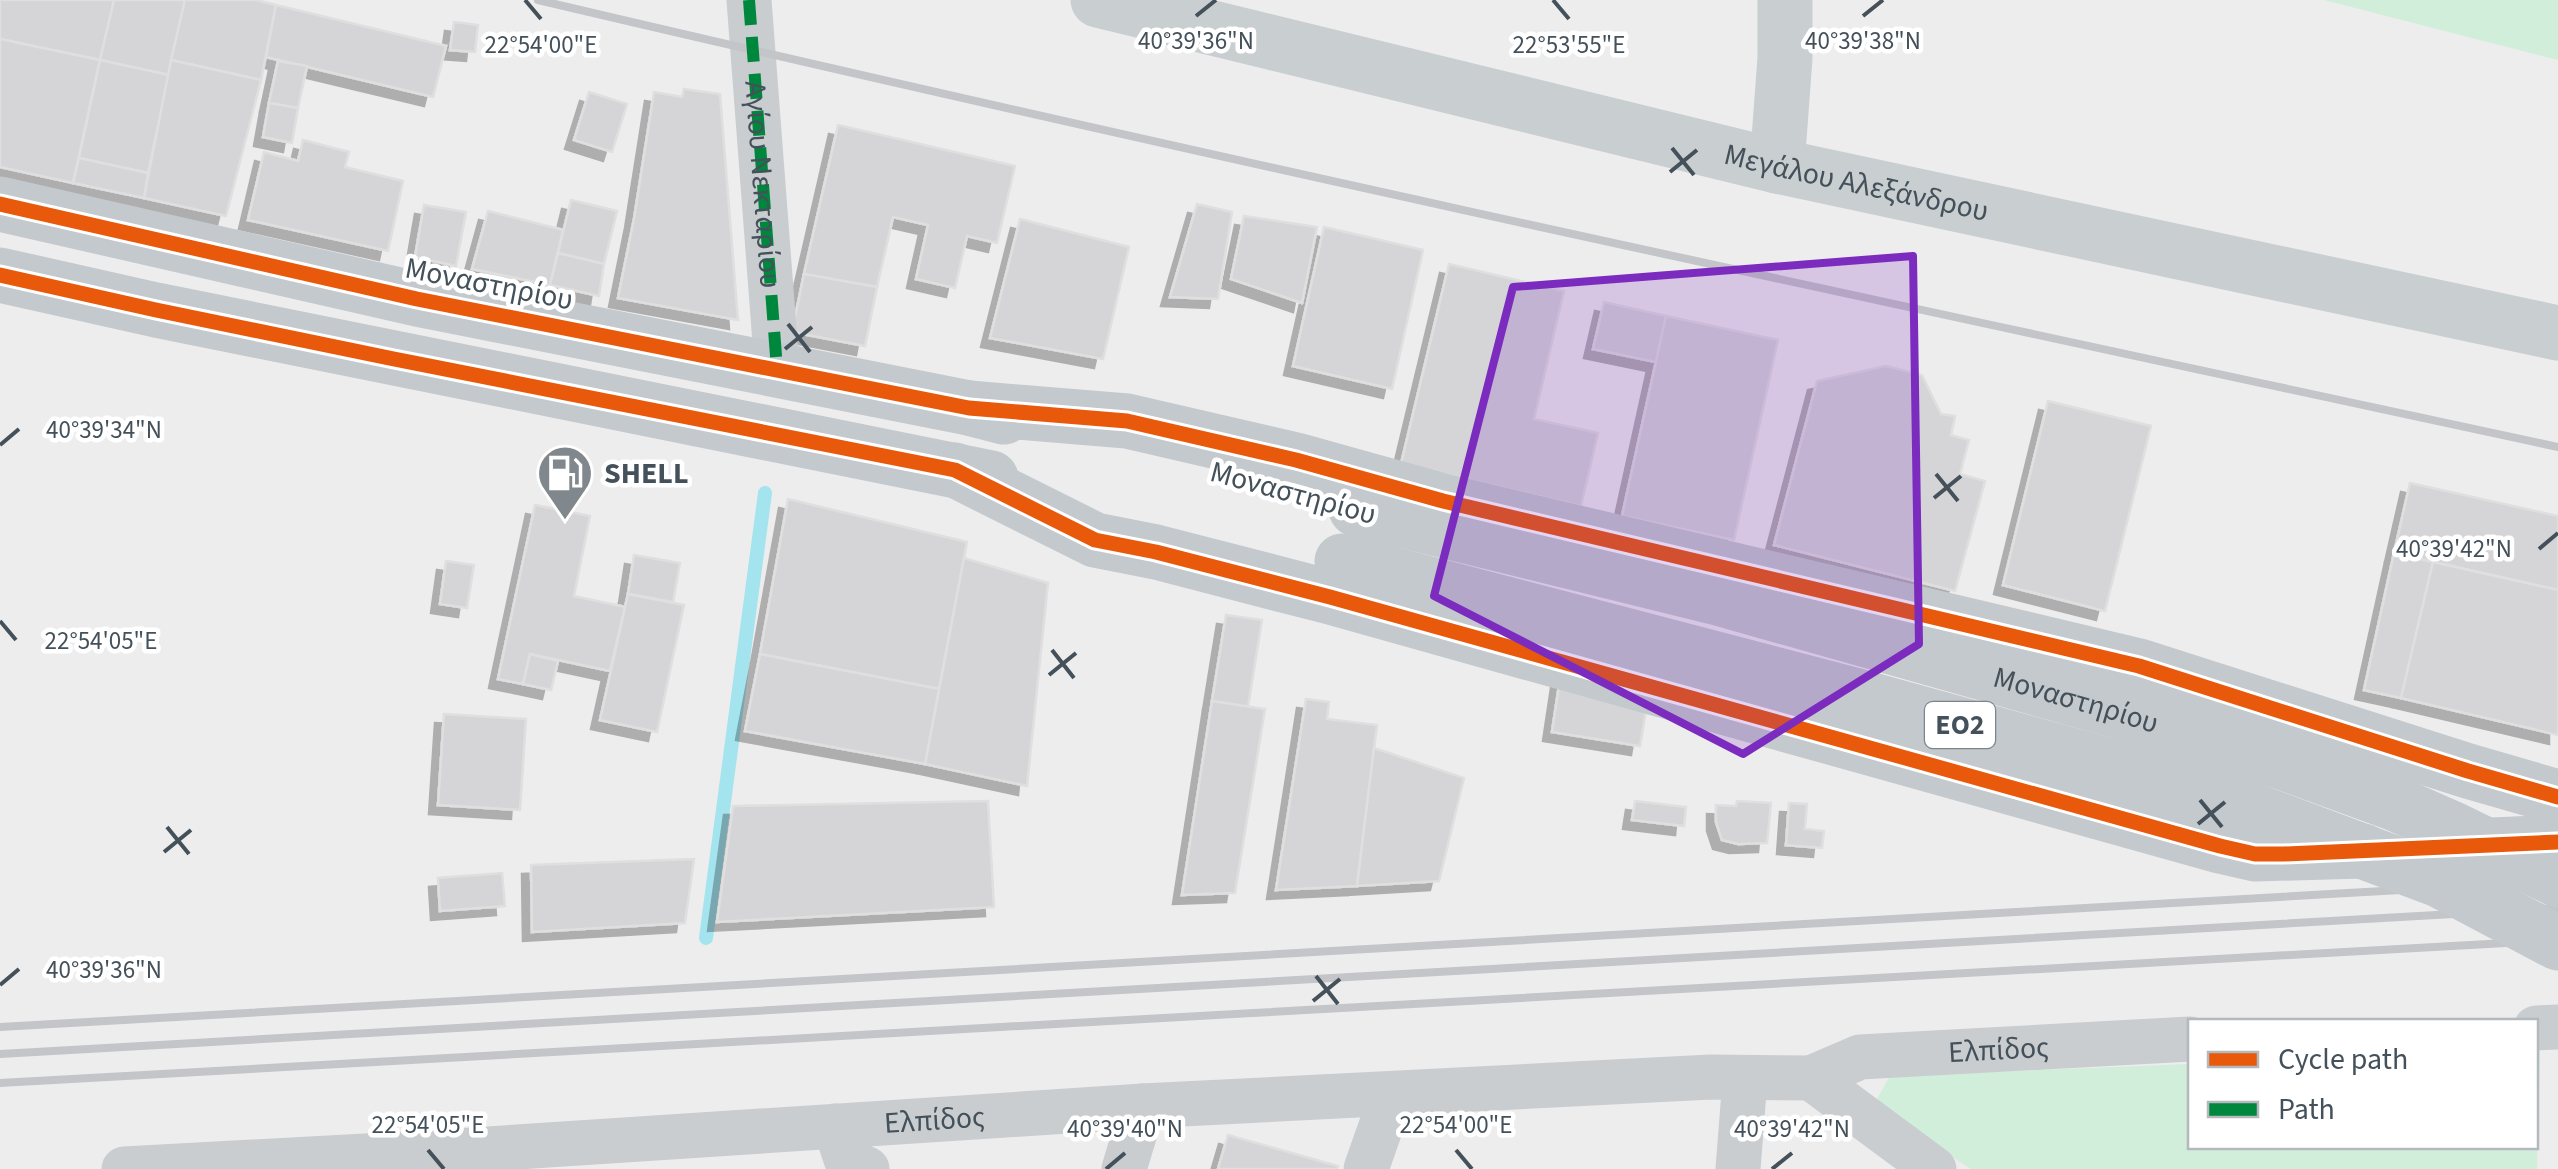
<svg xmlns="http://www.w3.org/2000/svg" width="2558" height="1169" font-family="'Source Sans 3',sans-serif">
<defs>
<filter id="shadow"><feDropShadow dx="-9" dy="9" stdDeviation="0" flood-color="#0004"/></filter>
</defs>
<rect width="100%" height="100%" fill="#eeeded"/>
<g fill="#d0eed9">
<path d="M2324 0H2558V60Z"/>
<path d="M2540 1050 2537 1169H1971L1873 1106 1890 1076 2190 1064V1146H2536V1051Z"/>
</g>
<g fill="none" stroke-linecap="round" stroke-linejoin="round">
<path stroke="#a4e4ee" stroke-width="14" d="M706 938 765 493"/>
</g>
<g fill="#d5d5d7" stroke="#dfdfe0" stroke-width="2.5" filter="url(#shadow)">
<path d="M0 0H114L100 60 0 39Z"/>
<path d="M114 0H185L169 75 100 60Z"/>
<path d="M185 0H256L276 5 261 80 171 60Z"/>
<path d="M276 5 446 46 433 97 266 57Z"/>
<path d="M454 22 478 25 475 52 450 50Z"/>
<path d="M0 39 100 60 73 183 0 167Z"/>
<path d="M100 60 169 75 148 173 79 158Z"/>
<path d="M171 60 261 80 226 216 144 198Z"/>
<path d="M278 61 307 66 298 108 269 103Z"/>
<path d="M684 89 720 94 738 320 618 298 634 219 654 92 682 97Z"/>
<path d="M589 92 627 104 612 152 574 140Z"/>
<path d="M269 103 298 108 292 143 263 137Z"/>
<path d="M838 125 1015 166 997 243 967 236 955 288 916 279 928 225 893 217 877 287 804 274Z"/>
<path d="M303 140 349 152 345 167 403 181 388 251 248 220 264 152 298 161Z"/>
<path d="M79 158 148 173 144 198 73 183Z"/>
<path d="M571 200 617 211 604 264 558 253Z"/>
<path d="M1197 204 1232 212 1218 299 1170 297Z"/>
<path d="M424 205 466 212 456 266 415 257Z"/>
<path d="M488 211 563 230 550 285 472 269Z"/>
<path d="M1244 216 1317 227 1302 303 1231 279Z"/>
<path d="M1020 219 1129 247 1103 359 990 338Z"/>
<path d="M1324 227 1423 250 1392 389 1293 366Z"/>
<path d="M558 253 604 264 599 296 550 285Z"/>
<path d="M1449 264 1564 291 1534 419 1598 433 1581 506 1401 464Z"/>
<path d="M804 274 877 287 865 346 792 332Z"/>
<path d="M1604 302 1666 316 1656 362 1593 349Z"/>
<path d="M1666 316 1778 340 1734 540 1622 516Z"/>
<path d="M1886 366 1922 375 1941 414 1955 416 1951 435 1969 440 1960 474 1985 481 1955 591 1774 545 1817 381Z"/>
<path d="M2048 401 2151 426 2105 611 2003 585Z"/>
<path d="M2410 483 2558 516V590L2394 553Z"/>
<path d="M788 499 967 542 939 689 760 654Z"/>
<path d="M535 505 590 516 574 596 625 607 610 671 530 654 523 684 498 679Z"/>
<path d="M2394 553 2433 562 2401 698 2364 690Z"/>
<path d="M634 555 680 563 673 602 628 594Z"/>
<path d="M964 558 1048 583 1027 786 925 764Z"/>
<path d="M446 561 474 565 467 608 440 604Z"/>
<path d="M2433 562 2558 590V735L2401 698Z"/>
<path d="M628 594 684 605 657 732 600 720Z"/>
<path d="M1226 615 1262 620 1248 707 1212 701Z"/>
<path d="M530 654 558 661 551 690 523 684Z"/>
<path d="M760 654 939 689 925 764 745 731Z"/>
<path d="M1560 679 1649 693 1640 746 1552 732Z"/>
<path d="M1306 699 1329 702 1327 719 1377 725 1357 886 1276 890Z"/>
<path d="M1212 701 1265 709 1235 893 1182 895Z"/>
<path d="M444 714 526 719 520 810 438 805Z"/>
<path d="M1374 748 1464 778 1439 881 1357 886Z"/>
<path d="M988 801 994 907 717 922 733 806Z"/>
<path d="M1635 801 1686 807 1684 826 1632 820Z"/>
<path d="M1737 801 1771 803 1767 843 1738 844 1722 840 1716 822V805L1736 806Z"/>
<path d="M1789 803 1807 804 1805 829 1824 831 1822 848 1786 845Z"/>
<path d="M694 859 685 923 532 932 531 865Z"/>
<path d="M502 873 505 906 440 911 438 878Z"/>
<path d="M1228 1135 1338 1166 1337 1169H1218Z"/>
</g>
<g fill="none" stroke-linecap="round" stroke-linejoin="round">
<g stroke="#c9cdcf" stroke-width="45">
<path id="s1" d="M749 0 777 369"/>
<path d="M2536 1028 2558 1027"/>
<path id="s2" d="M1811 1078 1860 1057 2190 1039"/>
<path d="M835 1126 846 1159 867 1169"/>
<path id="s3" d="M124 1169 457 1151 1143 1106 1711 1077 1811 1078 1934 1169"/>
<path d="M1124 1169 1143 1106"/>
<path d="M1366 1169 1392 1095"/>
<path d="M1738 1169 1745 1079"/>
</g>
<g stroke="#c9ced0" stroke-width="55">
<path id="s4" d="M1098 0 1777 166 2558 333"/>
<path d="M1777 166 1785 58V0"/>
</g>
<g stroke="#c4c9cd" stroke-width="55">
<path d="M0 204 417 299 969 408 1004 417"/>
<path d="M0 275 156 310 991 478"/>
<path d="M969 408 1127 421 1296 460 1443 501 2139 666 2468 771 2558 797"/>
<path d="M955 470 1095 540 1156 552 1330 597 2220 846 2255 854 2363 851"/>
<path d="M2469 846 2558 842"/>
</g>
<g stroke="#c3c5c8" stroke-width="8">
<path d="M538 0C1209 158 1884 302 2558 447"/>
<path d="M0 1027 2558 881"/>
<path d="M0 1054 2558 908"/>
<path d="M0 1083 2558 940"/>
</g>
<g stroke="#c4c9cd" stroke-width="55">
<path id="s5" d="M1356 509 1718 598 2117 711 2284 763 2396 804 2455 830 2558 880"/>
<path d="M1342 561 1858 696 2204 792 2439 880 2558 943"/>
</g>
<path stroke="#00873e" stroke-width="12" stroke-dasharray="25 12" stroke-linecap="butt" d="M749 0 777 369"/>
<g stroke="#fff" stroke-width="21">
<g id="cycleway">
<path d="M0 204 417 299 969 408 1127 421 1296 460 1443 501 2139 666 2468 771 2558 797"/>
<path d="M0 275 156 310 394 359 955 470 1095 540 1156 552 1330 597 2220 846 2255 854H2284L2558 842"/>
</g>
</g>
<use href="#cycleway" stroke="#e8590c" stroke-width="15"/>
</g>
<path fill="#7b2cbf" fill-opacity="0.2" stroke="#7b2cbf" stroke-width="8" stroke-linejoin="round" d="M1913 256 1919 644 1743 754 1434 596 1513 287Z"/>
<path fill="none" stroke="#44515a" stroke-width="4" d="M525 0 541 19M1553 0 1569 19M1196 16 1216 0M1863 16 1883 0M1672 148 1694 175M1670 172 1697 150M788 324 810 352M785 349 812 327M0 445 19 429M1936 474 1958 501M1934 498 1961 476M2539 549 2558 533M0 621 16 640M1052 650 1074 678M1049 675 1076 653M2200 800 2222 827M2198 824 2225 802M167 827 189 854M164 852 191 830M1316 976 1338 1004M0 985 19 969M1313 1001 1340 979M428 1150 444 1169M1456 1150 1472 1169M1106 1169 1125 1153M1772 1169 1792 1153"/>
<defs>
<g id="fuel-pin" transform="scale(2.875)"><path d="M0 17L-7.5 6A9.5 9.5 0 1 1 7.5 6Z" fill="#80888d" stroke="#fff"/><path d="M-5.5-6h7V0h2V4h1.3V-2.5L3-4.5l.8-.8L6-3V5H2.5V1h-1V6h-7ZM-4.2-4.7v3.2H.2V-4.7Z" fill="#fff"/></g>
</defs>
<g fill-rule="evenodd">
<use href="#fuel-pin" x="565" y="473"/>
</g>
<g text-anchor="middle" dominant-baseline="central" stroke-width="9" stroke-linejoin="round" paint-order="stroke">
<rect fill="#fff" stroke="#7c858c" stroke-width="2.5" x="1925" y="702" width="70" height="46" rx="8"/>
<g font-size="28" font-weight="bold" fill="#44515a">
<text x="1960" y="725">ΕΟ2</text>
</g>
<g font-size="30" fill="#44515a" stroke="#fff">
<text stroke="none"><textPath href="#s4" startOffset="780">Μεγάλου Αλεξάνδρου</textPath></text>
<text stroke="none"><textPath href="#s1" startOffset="185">Αγίου Νεκταρίου</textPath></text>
<text transform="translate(489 284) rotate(11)">Μοναστηρίου</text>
<text transform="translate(1293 493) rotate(15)">Μοναστηρίου</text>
<text stroke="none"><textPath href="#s5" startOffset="745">Μοναστηρίου</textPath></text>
<text stroke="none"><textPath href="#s2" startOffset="192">Ελπίδος</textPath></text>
<text stroke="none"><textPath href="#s3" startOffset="812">Ελπίδος</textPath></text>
</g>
<g font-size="30" font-weight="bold" fill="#44515a" stroke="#fff" text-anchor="start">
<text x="604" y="473">SHELL</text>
</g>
</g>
<g font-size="25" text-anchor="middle" fill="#44515a" stroke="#fff" stroke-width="9" stroke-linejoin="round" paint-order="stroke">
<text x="1196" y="49">40°39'36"N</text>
<text x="1863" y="49">40°39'38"N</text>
<text x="541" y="53">22°54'00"E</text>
<text x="1569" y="53">22°53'55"E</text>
<text x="104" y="438">40°39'34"N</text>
<text x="2454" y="557">40°39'42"N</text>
<text x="101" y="649">22°54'05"E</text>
<text x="104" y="978">40°39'36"N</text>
<text x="428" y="1133">22°54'05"E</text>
<text x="1456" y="1133">22°54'00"E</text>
<text x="1125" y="1137">40°39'40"N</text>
<text x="1792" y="1137">40°39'42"N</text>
</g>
<rect x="2188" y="1019" width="350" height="130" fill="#ffffff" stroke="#b4b9bd" stroke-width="2.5"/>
<rect x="2208" y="1052" width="50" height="15" fill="#e8590c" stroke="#b4b9bd" stroke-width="2.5"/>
<text x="2278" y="1069" font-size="30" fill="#44515a">Cycle path</text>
<rect x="2208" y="1102" width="50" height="15" fill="#00873e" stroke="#b4b9bd" stroke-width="2.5"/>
<text x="2278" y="1119" font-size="30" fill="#44515a">Path</text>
</svg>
